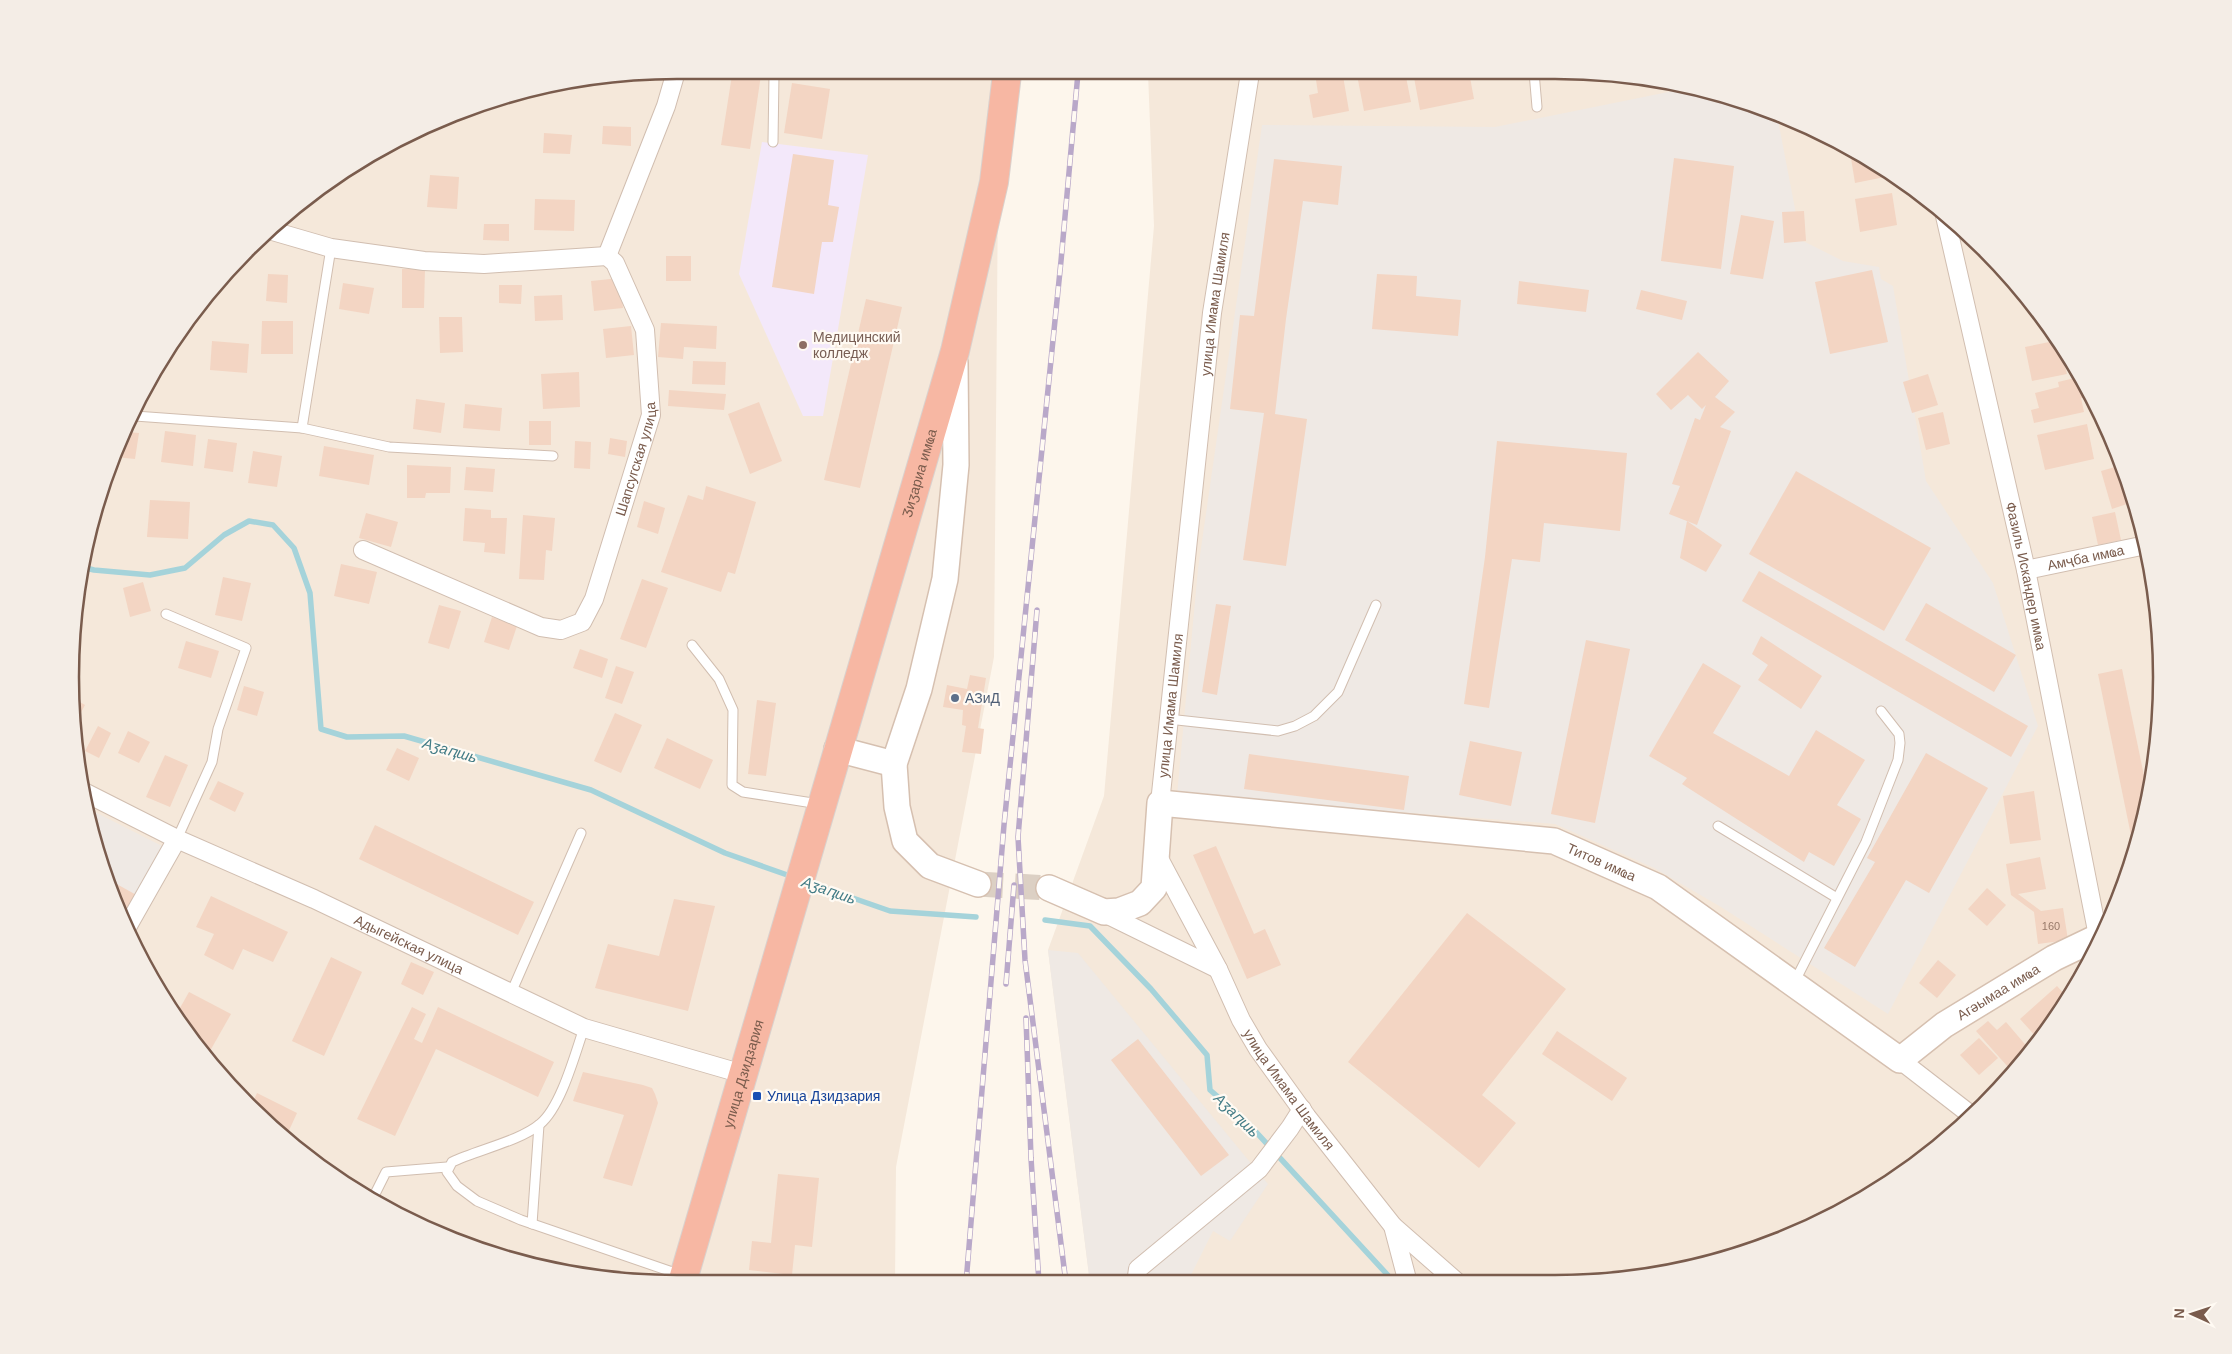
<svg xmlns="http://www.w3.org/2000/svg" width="2232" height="1354" font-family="Helvetica,sans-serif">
<rect width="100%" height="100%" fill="#fdf6ec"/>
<g fill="#f5e8da">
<path d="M1595 71 1750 102 1892 172 1984 248 2060 340 2116 445 2150 559 2162 677 2150 796 2116 910 2060 1014 1955 1133 1858 1203 1750 1252 1595 1283H1090L1048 950 1104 796 1154 226 1148 73Z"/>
<path d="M999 74 994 657 896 1167 895 1283H637L482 1252 340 1182 248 1106 195 1046 133 946 102 872 75 757 70 677 75 597 102 482 172 340 248 248 308 195 408 133 482 102 597 75Z"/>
</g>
<g fill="#efe9e4">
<path d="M1683 89 1750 102 1777 115 1801 240 1843 261 1879 267 1881 279 1893 286 1926 481 1993 583 2038 726 1888 1014 1721 907 1654 868 1555 824 1177 795 1198 569 1262 125 1495 127Z"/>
<path d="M87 808 166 848 123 923 102 872Z"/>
<path d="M1048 950 1078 953 1268 1184 1230 1241 1213 1231 1187 1283H1090Z"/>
</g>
<path fill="#f3e8fa" d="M762 142 868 155 823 416H803L739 274Z"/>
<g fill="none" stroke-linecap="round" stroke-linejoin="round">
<g stroke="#a5d3da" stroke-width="5.5">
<path d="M82 567 94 570 150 575 185 568 224 535 249 521 273 525 294 548 310 593 321 729 347 737 404 736 591 790 725 853 793 877"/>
<path d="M807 882 890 911 976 917"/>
<path d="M1045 920 1090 926 1151 989 1207 1055 1210 1090 1245 1120 1395 1283"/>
</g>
</g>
<g fill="#f3d5c3">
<path d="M1371 72H1405L1411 102 1364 111 1357 75Z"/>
<path d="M1413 72H1469L1474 99 1420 110Z"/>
<path d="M732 75H761L750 149 721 145Z"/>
<path d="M1343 76 1349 111 1313 118 1309 95 1318 93 1316 80Z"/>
<path d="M792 83 830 89 822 139 784 133Z"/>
<path d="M603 126 631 127V146L602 144Z"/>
<path d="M544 133 572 135 570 154 543 153Z"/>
<path d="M1850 152 1889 171 1890 176 1855 183Z"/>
<path d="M793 154 834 160 828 205 839 207 833 242H822L814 294 772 287Z"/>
<path d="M1674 158 1734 166 1721 269 1661 261Z"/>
<path d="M1274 159 1342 166 1338 205 1303 201 1286 319 1275 414 1307 419 1286 566 1243 560 1264 413 1230 409 1240 315 1254 316Z"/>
<path d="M430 175 459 177 457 209 427 207Z"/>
<path d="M1892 193 1897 225 1860 232 1855 199Z"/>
<path d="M535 199 575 200 574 231 534 230Z"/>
<path d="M1804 211 1806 241 1784 243 1782 212Z"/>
<path d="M1741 215 1774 221 1763 279 1730 274Z"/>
<path d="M484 224H509V241L483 240Z"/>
<rect x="666" y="256" width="25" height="25"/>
<path d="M402 269H425L424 308H402Z"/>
<path d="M1872 270 1888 342 1830 354 1815 282Z"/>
<path d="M268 274 288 275 287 303 266 301Z"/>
<path d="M1377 274 1417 276 1416 296 1461 300 1458 336 1372 329Z"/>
<path d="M620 278 623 308 594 311 591 281Z"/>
<path d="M1519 281 1589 290 1586 312 1517 304Z"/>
<path d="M343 283 374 288 369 314 339 309Z"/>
<path d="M499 285H522L521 304 499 303Z"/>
<path d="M1641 290 1687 301 1682 320 1636 309Z"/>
<path d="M562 295 563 320 535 321 534 296Z"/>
<path d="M866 299 902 307 860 488 824 480Z"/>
<path d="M439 317H462L463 352 440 353Z"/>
<path d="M262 321H293V354H261Z"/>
<path d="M661 323 717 326 716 349 684 347 683 359 658 357Z"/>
<path d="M631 326 634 355 606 358 603 329Z"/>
<path d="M2059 340 2067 374 2032 381 2025 347Z"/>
<path d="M212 341 249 344 247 373 210 370Z"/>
<path d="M1698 352 1729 381 1715 397 1735 412 1720 427 1731 431 1697 525 1669 514 1680 486 1672 484 1695 418 1700 420 1706 405 1702 409 1688 395 1671 410 1656 394Z"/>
<path d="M693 361 726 362 725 385 692 384Z"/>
<path d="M579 372 580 407 543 409 541 374Z"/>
<path d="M1928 374 1938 405 1912 413 1903 382Z"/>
<path d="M2079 377 2086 397 2081 398 2084 412 2034 423 2031 410 2039 408 2035 393 2059 387 2058 382Z"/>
<path d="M669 390 726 394 724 410 668 406Z"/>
<path d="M416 399 445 403 441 433 413 429Z"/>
<path d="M759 402 782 461 750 474 728 414Z"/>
<path d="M465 404 502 408 500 431 463 428Z"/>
<path d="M1943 412 1950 444 1926 450 1918 418Z"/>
<rect x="529" y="421" width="22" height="24"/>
<path d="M2087 424 2094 459 2045 470 2037 435Z"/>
<path d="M165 431 196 435 193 466 161 462Z"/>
<path d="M127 432 139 433 135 459 115 457Z"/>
<path d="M610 438 627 441 625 457 608 454Z"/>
<path d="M208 439 237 443 233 472 204 468Z"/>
<path d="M575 441 591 442 590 469 574 468Z"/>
<path d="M1497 441 1627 453 1620 531 1544 523 1540 562 1512 559 1489 708 1464 704 1485 557Z"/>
<path d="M324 446 374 455 369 485 319 476Z"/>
<path d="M253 451 282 456 277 487 248 483Z"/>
<path d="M407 465 451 467 450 493H426L425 498H407Z"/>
<path d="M2122 465 2133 502 2112 509 2101 471Z"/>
<path d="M466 467 495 469 493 492 464 490Z"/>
<path d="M1796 471 1931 548 1884 631 1749 554Z"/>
<path d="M706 486 756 502 735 574 728 572 721 592 661 572 688 495 703 500Z"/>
<path d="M150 500 190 502 188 539 147 537Z"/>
<path d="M644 501 665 508 658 534 637 527Z"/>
<path d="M465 508 491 510V518H507L505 554 484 552 485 543 463 541Z"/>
<path d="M2115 512 2121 540 2098 545 2092 517Z"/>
<path d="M366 513 398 522 391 547 359 538Z"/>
<path d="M523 515 555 518 552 551 546 550 544 580 519 579Z"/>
<path d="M1687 521 1722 545 1706 572 1680 558Z"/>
<path d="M341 564 377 572 369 604 334 596Z"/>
<path d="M1759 571 2028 726 2011 757 1742 601Z"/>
<path d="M223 577 251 583 242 621 215 615Z"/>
<path d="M642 579 668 588 646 648 620 639Z"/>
<path d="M143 582 151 611 130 617 123 588Z"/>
<path d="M1926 603 2016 655 1994 692 1905 640Z"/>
<path d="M1216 604 1231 606 1217 695 1202 692Z"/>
<path d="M439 605 461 611 449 649 428 643Z"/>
<path d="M492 617 517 626 509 650 484 642Z"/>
<path d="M1761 636 1822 676 1801 709 1758 680 1768 665 1752 654Z"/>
<path d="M1586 640 1630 649 1595 823 1551 814Z"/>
<path d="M186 641 219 651 211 678 178 668Z"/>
<path d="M580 649 608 659 602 678 573 668Z"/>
<path d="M1703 663 1741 686 1713 733 1789 776 1816 730 1865 760 1837 805 1861 819 1834 866 1809 852 1804 862 1682 784 1687 778 1649 756Z"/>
<path d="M616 666 634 672 622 704 605 698Z"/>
<path d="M2122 669 2149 800 2134 850 2098 674Z"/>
<path d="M970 675 986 678 978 728 984 729 981 754 962 752 966 726 962 725 963 710 943 707 947 685 967 689Z"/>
<path d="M244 686 264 692 257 716 237 710Z"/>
<path d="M71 697 85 705 73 727Z"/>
<path d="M757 700 776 703 766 776 748 774Z"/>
<path d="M615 713 642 725 621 773 594 761Z"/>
<path d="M98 726 111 733 99 758 85 751Z"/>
<path d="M128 731 150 742 139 763 118 753Z"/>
<path d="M667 738 713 760 700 789 654 768Z"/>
<path d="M1470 741 1522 752 1511 806 1459 795Z"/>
<path d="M397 748 419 758 409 781 386 770Z"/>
<path d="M1926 753 1988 788 1929 893 1906 880 1855 967 1824 948 1875 862 1867 858Z"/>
<path d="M1249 754 1409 776 1404 810 1244 789Z"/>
<path d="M165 755 188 765 170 807 146 797Z"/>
<path d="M218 781 244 793 235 812 209 799Z"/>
<path d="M2034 791 2041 840 2010 844 2003 796Z"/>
<path d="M375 825 534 902 518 935 359 859Z"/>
<path d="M1216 846 1254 934 1265 929 1281 965 1247 979 1193 855Z"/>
<path d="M2040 857 2046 889 2018 894 2041 911 2063 908 2068 940 2038 944 2034 912 2011 895 2006 864Z"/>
<path d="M104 877 140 897 124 925Z"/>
<path d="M1987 888 2006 905 1987 926 1968 909Z"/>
<path d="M211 896 288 932 273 962 243 949 233 970 204 955 214 934 196 927Z"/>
<path d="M674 899 715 906 688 1011 595 988 608 944 659 956Z"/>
<path d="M1467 913 1566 989 1482 1095 1516 1123 1479 1168 1348 1062Z"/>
<path d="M331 957 362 972 324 1056 292 1041Z"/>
<path d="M1938 960 1956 975 1937 998 1919 983Z"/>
<path d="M411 962 434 972 423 995 401 984Z"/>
<path d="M2057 986 2068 998 2060 1014 2038 1039 2020 1019Z"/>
<path d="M189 992 231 1014 206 1058 195 1046 176 1015Z"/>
<path d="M412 1007 426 1014 414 1039 422 1043 438 1007 554 1062 538 1097 436 1049 395 1136 357 1119Z"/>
<path d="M1988 1021 1997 1030 2006 1022 2029 1049 2016 1065 2013 1062 2008 1067 1976 1031Z"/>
<path d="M1557 1031 1627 1078 1612 1101 1542 1054Z"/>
<path d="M1979 1038 1998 1058 1979 1075 1960 1055Z"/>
<path d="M1138 1039 1229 1155 1201 1176 1111 1060Z"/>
<path d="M583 1072 643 1085 652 1088 655 1094 658 1103 632 1186 603 1178 624 1115 573 1101Z"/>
<path d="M257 1093 297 1113 286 1137 250 1108Z"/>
<path d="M778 1174 819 1178 812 1247 795 1245 792 1275 749 1270 752 1241 771 1243Z"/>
</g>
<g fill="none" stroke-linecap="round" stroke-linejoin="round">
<path stroke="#dcd0c4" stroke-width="25" stroke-dasharray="25 12" stroke-linecap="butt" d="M978 884 1049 888"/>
<g stroke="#d1beb0" stroke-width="11">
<g id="lane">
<path d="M1534 72 1537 107"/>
<path d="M773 142 774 75"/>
<path d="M135 416 302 428 389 447 553 456"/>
<path d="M302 428 331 248"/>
<path d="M166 614 246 648 218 729 212 762 177 839"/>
<path d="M692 645 719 679 733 710 732 785 743 792 819 804"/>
<path d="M1168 719 1278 731 1295 726 1314 716 1338 692 1376 605"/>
<path d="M1718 826 1837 898"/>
<path d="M1795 981 1866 842 1898 760 1900 743 1899 734 1881 711"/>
<path d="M511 993 581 833"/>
<path d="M584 1028C575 1054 561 1107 540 1124 520 1141 477 1150 452 1162L447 1172 457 1186 477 1201 521 1220 681 1275"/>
<path d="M373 1198 386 1172 447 1167"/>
<path d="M532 1224 539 1125"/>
<path d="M826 1283V1282"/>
</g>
</g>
<g stroke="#d1beb0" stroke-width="20">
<g id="street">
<path id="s1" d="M1945 216 2026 570 2099 941"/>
<path d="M269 230 331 248 424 261 484 264 607 256"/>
<path d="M607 256 666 106 675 75"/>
<path id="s2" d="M363 550 541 627 561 630 582 622 594 599 651 415 645 330 615 263 607 256"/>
<path id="s3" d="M2026 570 2146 545"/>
<path id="s4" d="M84 792 177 839 314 899 584 1028 743 1074"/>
<path id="s5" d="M1160 803 1212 313 1250 73"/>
<path id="s6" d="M1156 853 1218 969 1241 1020 1258 1049 1307 1117 1393 1226 1408 1283"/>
<path d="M1104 913 1218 969"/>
<path d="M126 929 177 839"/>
<path d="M1900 1060 1971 1115"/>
<path d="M1393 1226 1458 1283"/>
<path d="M1136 1283 1138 1269 1259 1169 1290 1128 1302 1109"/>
</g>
</g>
<g stroke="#d6c0b0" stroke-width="28">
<g id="secondary">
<path d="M955 363 956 465 945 579 919 689 894 764 897 807 905 841 930 866 978 884"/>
<path d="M837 749 894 764"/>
<path id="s7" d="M1049 888 1104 912 1119 911 1140 903 1154 888 1160 803 1554 841 1658 887 1900 1060 1944 1025 2054 958 2102 935"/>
</g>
</g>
<g stroke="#dad1cd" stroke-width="30">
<g id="highway">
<path id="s8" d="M682 1283 955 351 994 182 1007 74"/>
</g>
</g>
<use href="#lane" stroke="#fff" stroke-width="9"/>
<use href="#street" stroke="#fff" stroke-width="18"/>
<use href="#secondary" stroke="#fff" stroke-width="25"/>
<use href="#highway" stroke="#f7b7a3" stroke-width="28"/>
<g stroke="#b9a8c9" stroke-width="5.5">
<g id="rail">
<path d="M1037 610 1018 837 1025 960 1066 1283"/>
<path d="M1006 984 1014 885"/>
<path d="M1026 1018 1031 1158 1039 1283"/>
<path d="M966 1283 1004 825 1061 261 1078 73"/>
</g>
</g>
<use href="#rail" stroke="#fffaf3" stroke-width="4" stroke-dasharray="11" stroke-linecap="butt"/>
</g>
<circle fill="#8d6e63" stroke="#fffaf3" stroke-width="2" cx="803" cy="345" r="5"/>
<circle fill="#5c6f8a" stroke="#fffaf3" stroke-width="2" cx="955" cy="698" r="5"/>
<rect fill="#1a4fb4" stroke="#fffaf3" stroke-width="2" x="752" y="1091" width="10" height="10" rx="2.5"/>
<g text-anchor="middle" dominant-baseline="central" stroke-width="4.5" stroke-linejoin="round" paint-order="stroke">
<g font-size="11" fill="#987a6a">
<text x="2051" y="926">160</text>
</g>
<g font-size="14" fill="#7a5c4d" stroke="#fffaf3">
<text stroke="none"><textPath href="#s5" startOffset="502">улица Имама Шамиля</textPath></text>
<text stroke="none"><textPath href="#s2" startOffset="409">Шапсугская улица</textPath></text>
<text stroke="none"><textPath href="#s8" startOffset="844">Ӡиӡариа имҩа</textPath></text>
<text stroke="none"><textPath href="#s3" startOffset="61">Амҷба имҩа</textPath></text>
<text stroke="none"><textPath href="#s1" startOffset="369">Фазиль Искандер имҩа</textPath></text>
<text stroke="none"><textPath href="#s5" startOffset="98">улица Имама Шамиля</textPath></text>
<text stroke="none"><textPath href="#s7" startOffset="651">Титов имҩа</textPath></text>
<text stroke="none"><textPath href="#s4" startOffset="359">Адыгейская улица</textPath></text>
<text stroke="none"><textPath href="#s7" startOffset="1130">Агәымаа имҩа</textPath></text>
<text stroke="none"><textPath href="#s8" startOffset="218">улица Дзидзария</textPath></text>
<text stroke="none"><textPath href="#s6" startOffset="272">улица Имама Шамиля</textPath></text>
</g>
<g font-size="14" fill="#785e54" stroke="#fffaf3" text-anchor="start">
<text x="813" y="337">Медицинский<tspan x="813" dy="16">колледж</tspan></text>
</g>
<g font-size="14" fill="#4e5e75" stroke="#fffaf3" text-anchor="start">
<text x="965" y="698">АЗиД</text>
</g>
<g font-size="14" fill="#164399" stroke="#fffaf3" text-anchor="start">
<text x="767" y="1096">Улица Дзидзария</text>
</g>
<g font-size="15" font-style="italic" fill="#437c86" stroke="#fffaf3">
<text transform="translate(450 750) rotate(16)">Аӡаԥшь</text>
<text transform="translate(829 890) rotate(19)">Аӡаԥшь</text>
<text transform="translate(1237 1115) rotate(44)">Аӡаԥшь</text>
</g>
</g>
<path d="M0 0H2232V1354H0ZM677 79H1555A598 598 0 0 1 2153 677V677A598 598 0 0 1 1555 1275H677A598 598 0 0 1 79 677V677A598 598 0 0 1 677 79Z" fill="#f4ede6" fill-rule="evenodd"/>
<path fill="none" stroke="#7a5c4d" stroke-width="2.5" d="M677 79H1555A598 598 0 0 1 2153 677V677A598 598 0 0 1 1555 1275H677A598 598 0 0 1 79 677V677A598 598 0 0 1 677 79Z"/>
<g transform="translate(2192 1314) rotate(273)" stroke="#fffaf3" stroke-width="4" paint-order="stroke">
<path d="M0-4L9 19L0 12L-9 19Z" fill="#7a5c4d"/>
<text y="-8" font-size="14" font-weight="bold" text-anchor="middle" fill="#7a5c4d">N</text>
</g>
</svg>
